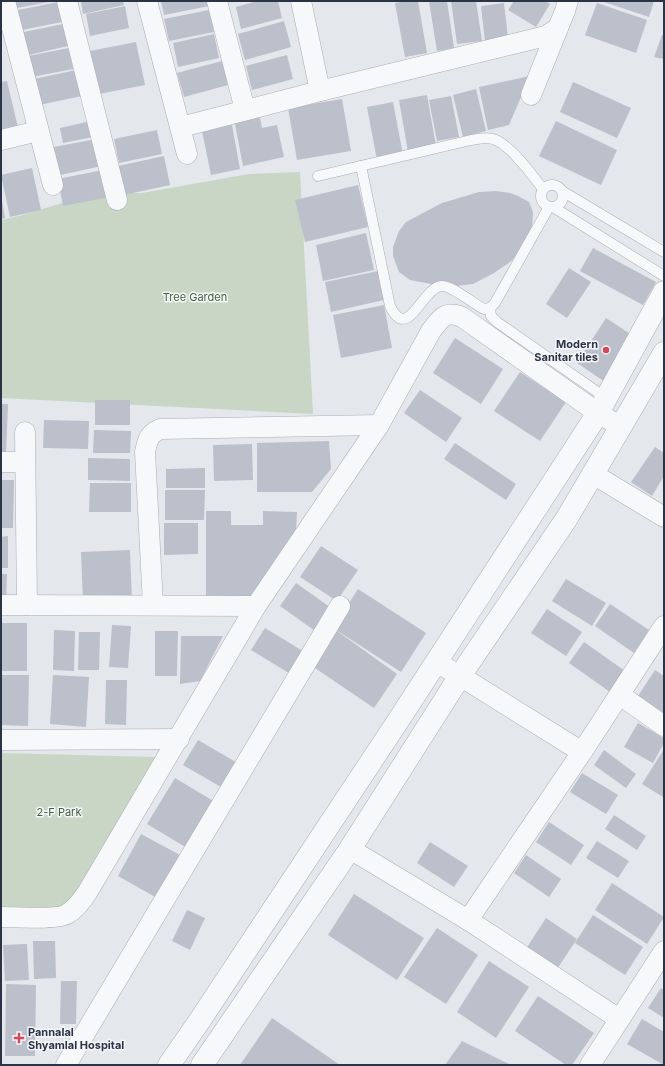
<svg xmlns="http://www.w3.org/2000/svg" width="665" height="1066" font-family="Inter,sans-serif">
<rect width="100%" height="100%" fill="#e4e7ec"/>
<g fill="#c9d6c5">
<path d="M300 172 313 414 1 398V220L23 215 95 193H142L249 174Z"/>
<path d="M1 753 155 757 85 885 66 909 1 911Z"/>
</g>
<g fill="#bbc0ca">
<path d="M10 1H49V2L12 9Z"/>
<path d="M81 1H123L124 5 83 14Z"/>
<path d="M161 1H208L209 6 164 15Z"/>
<path d="M258 1H278L282 18 241 29 236 7Z"/>
<path d="M408 1H418L427 53 405 57 395 3Z"/>
<path d="M429 1H447L454 48 437 51Z"/>
<path d="M451 1H476L482 41 457 44Z"/>
<path d="M514 1H545L550 4 536 27 508 10Z"/>
<path d="M601 1H654L649 17Z"/>
<path d="M58 2 62 22 17 31 13 11Z"/>
<path d="M504 3 508 38 485 41 481 6Z"/>
<path d="M597 3 647 20 636 53 585 35Z"/>
<path d="M125 6 129 28 90 36 86 14Z"/>
<path d="M209 10 214 32 169 41 164 19Z"/>
<path d="M284 21 291 47 245 60 238 34Z"/>
<path d="M63 24 68 46 24 56 19 33Z"/>
<path d="M214 34 219 58 178 67 173 43Z"/>
<path d="M662 35 664 36V59L654 57Z"/>
<path d="M136 42 145 85 99 94 90 51Z"/>
<path d="M69 48 73 69 32 77 28 56Z"/>
<path d="M287 55 293 79 252 90 246 66Z"/>
<path d="M222 61 228 85 184 97 177 73Z"/>
<path d="M76 70 82 96 39 105 34 79Z"/>
<path d="M530 76 509 125 488 130 479 87Z"/>
<path d="M7 81 19 132 1 136V82Z"/>
<path d="M573 82 631 108 617 138 560 112Z"/>
<path d="M476 89 486 131 463 137 453 95Z"/>
<path d="M427 95 436 146 408 152 399 100Z"/>
<path d="M451 96 459 137 437 141 429 100Z"/>
<path d="M342 99 351 151 297 160 288 108Z"/>
<path d="M393 102 403 155 377 160 367 107Z"/>
<path d="M259 113 262 128 277 125 284 157 243 166 234 119Z"/>
<path d="M95 120 98 136 63 143 60 128Z"/>
<path d="M556 121 617 150 601 185 539 156Z"/>
<path d="M232 125 240 169 211 175 202 131Z"/>
<path d="M157 130 162 154 119 163 114 139Z"/>
<path d="M96 139 102 166 60 175 54 147Z"/>
<path d="M164 156 170 185 124 195 118 166Z"/>
<path d="M32 168 41 210 10 217 1 175Z"/>
<path d="M103 170 109 197 63 206 58 179Z"/>
<path d="M358 185 368 227 305 242 295 200Z"/>
<path d="M496 191 510 193 518 196 529 202 533 212 532 230 518 254 510 262 494 273 473 284 447 287 410 280 399 272 393 256V247L399 231 406 222 442 203 479 192Z"/>
<path d="M2 201 5 218 1 219V202Z"/>
<path d="M366 233 374 270 323 281 316 245Z"/>
<path d="M593 248 656 282 643 305 580 271Z"/>
<path d="M569 268 591 282 567 318 546 304Z"/>
<path d="M378 271 384 300 331 312 325 282Z"/>
<path d="M384 305 392 348 341 358 333 315Z"/>
<path d="M606 318 635 337 605 382 577 363Z"/>
<path d="M455 338 503 369 481 404 433 373Z"/>
<path d="M520 372 566 402 540 441 494 411Z"/>
<path d="M420 390 462 418 446 442 404 413Z"/>
<rect x="95" y="400" width="35" height="25"/>
<path d="M1 404H8L6 454H1Z"/>
<path d="M44 420 89 421 88 449 43 448Z"/>
<path d="M94 430 131 431 130 453H93Z"/>
<path d="M329 441 331 469 312 492H257V443Z"/>
<path d="M455 443 516 484 506 500 444 459Z"/>
<path d="M252 444 253 480 214 481 213 445Z"/>
<path d="M655 447 664 453V476L652 496 631 482Z"/>
<path d="M88 458 130 459V481L88 480Z"/>
<path d="M205 468V488H166V469Z"/>
<path d="M1 480H14L13 528H1Z"/>
<path d="M90 483H131V512H89Z"/>
<path d="M165 490H205L204 520H165Z"/>
<path d="M206 511H231V525H263V511L297 512 296 532 249 598H206Z"/>
<path d="M164 523H198V554L164 555Z"/>
<path d="M8 536V568H1V537Z"/>
<path d="M321 546 358 570 337 601 300 577Z"/>
<path d="M130 550 132 601 83 603 81 552Z"/>
<path d="M1 574H7L6 603H1Z"/>
<path d="M566 579 606 603 592 626 552 601Z"/>
<path d="M296 583 334 610 318 633 280 606Z"/>
<path d="M358 589 426 633 401 672 333 628Z"/>
<path d="M610 604 649 630 634 653 595 626Z"/>
<path d="M547 609 582 632 566 656 531 633Z"/>
<rect x="1" y="623" width="26" height="48"/>
<path d="M112 625 131 626 128 668 109 667Z"/>
<path d="M265 628 306 653 292 675 251 650Z"/>
<path d="M54 630 75 631 74 671 53 670Z"/>
<path d="M155 631H178L177 676H155Z"/>
<path d="M337 631 397 674 374 708 312 666Z"/>
<path d="M79 632H100L99 670H78Z"/>
<path d="M181 636H223L200 681 180 684Z"/>
<path d="M584 642 625 671 610 692 569 663Z"/>
<path d="M655 670 664 676V713L638 696Z"/>
<path d="M1 675H29L28 726 1 725Z"/>
<path d="M53 675 89 677 86 727 50 724Z"/>
<path d="M106 680H127L126 725 105 724Z"/>
<path d="M638 723 664 738V743L653 763 624 747Z"/>
<path d="M198 740 241 765 226 790 183 765Z"/>
<path d="M664 749V796L663 797 642 784Z"/>
<path d="M604 750 636 774 626 788 594 765Z"/>
<path d="M582 773 618 795 606 814 570 792Z"/>
<path d="M175 778 215 802 187 848 147 824Z"/>
<path d="M614 815 646 836 637 850 605 829Z"/>
<path d="M549 822 584 845 571 865 536 842Z"/>
<path d="M141 834 180 855 157 898 118 876Z"/>
<path d="M597 841 629 861 618 878 586 858Z"/>
<path d="M430 842 468 866 454 887 417 863Z"/>
<path d="M526 855 561 879 549 897 514 873Z"/>
<path d="M612 883 664 917 647 944 595 910Z"/>
<path d="M354 894 424 938 397 980 328 935Z"/>
<path d="M187 910 205 918 190 950 172 941Z"/>
<path d="M593 915 643 947 625 975 575 943Z"/>
<path d="M546 918 577 939 555 972 524 952Z"/>
<path d="M437 928 478 955 446 1004 404 977Z"/>
<path d="M33 941H55L56 978 34 979Z"/>
<path d="M27 944 29 980 5 981 3 945Z"/>
<path d="M489 961 529 987 496 1038 457 1012Z"/>
<path d="M61 981H77L76 1024H60Z"/>
<path d="M6 984 36 985 35 1056H5Z"/>
<path d="M661 988 664 990V1018L648 1008Z"/>
<path d="M538 996 594 1033 572 1065H566L515 1031Z"/>
<path d="M272 1018 340 1065H240Z"/>
<path d="M642 1019 664 1032V1065L627 1044Z"/>
<path d="M462 1041 509 1064V1065H445Z"/>
</g>
<g fill="none" stroke-linecap="round" stroke-linejoin="round">
<g stroke="#a9aeb7" stroke-width="11">
<g id="service">
<path d="M361 166 390 306C408 343 422 288 441 286 452 285 473 304 484 309L490 308 495 303 549 207"/>
<path d="M318 176 471 140C478 139 485 137 493 139 510 144 532 175 543 189"/>
<circle cx="552" cy="196" r="11"/>
<path d="M562 191 664 252"/>
<path d="M553 207 664 276"/>
<path d="M490 308 491 316 497 322 606 398"/>
</g>
</g>
<g stroke="#a9aeb7" stroke-width="21">
<g id="minor">
<path d="M5 1 53 185"/>
<path d="M67 1 117 200"/>
<path d="M147 1 187 154"/>
<path d="M217 1 245 110"/>
<path d="M301 1 320 91"/>
<path d="M531 95 558 28"/>
<path d="M181 127 320 91 546 36 558 28 565 11 568 1"/>
<path d="M1 140 38 131"/>
<path d="M25 432 27 605"/>
<path d="M1 462H25"/>
<path d="M593 474 664 517"/>
<path d="M1 605 256 606"/>
<path d="M153 605 145 452C148 439 148 435 160 429L379 425"/>
<path d="M436 662 460 676 582 752 664 626"/>
<path d="M620 695 664 726"/>
<path d="M1 740 179 739"/>
<path d="M350 849 468 920 619 1019"/>
<path d="M1 917C14 917 58 920 67 914 76 909 81 901 87 893L256 606 379 425 431 331C441 318 445 310 462 317L598 413 621 427"/>
<path d="M468 920 582 752"/>
<path d="M66 1065 340 606"/>
<path d="M590 1065 664 951"/>
</g>
</g>
<g stroke="#a9aeb7" stroke-width="23">
<g id="tertiary">
<path d="M169 1065 200 1020 396 724 598 413 664 292"/>
<path d="M202 1065 350 849 460 676 567 518 664 353"/>
</g>
</g>
<use href="#service" stroke="#f7f8fa" stroke-width="10"/>
<use href="#minor" stroke="#f7f8fa" stroke-width="20"/>
<use href="#tertiary" stroke="#f7f8fa" stroke-width="22"/>
</g>
<g fill="#d1495b" stroke="#f4f6f9" stroke-width="1.5">
<circle cx="606" cy="350" r="4"/>
<path d="M17 1032h4v4h4v4h-4v4h-4v-4h-4v-4h4z"/>
</g>
<g text-anchor="middle" dominant-baseline="central" stroke-width="3" stroke-linejoin="round" paint-order="stroke">
<g font-size="11" fill="#3f6138" stroke="#f4f6f9">
<text x="195" y="297">Tree Garden</text>
<text x="59" y="812">2-F Park</text>
</g>
<g font-size="11" font-weight="bold" fill="#2b3445" stroke="#f4f6f9" text-anchor="end">
<text x="598" y="344">Modern<tspan x="598" dy="13">Sanitar tiles</tspan></text>
<text x="28" y="1032" text-anchor="start">Pannalal<tspan x="28" dy="13">Shyamlal Hospital</tspan></text>
</g>
</g>
<rect width="665" height="1066" fill="none" stroke="#2b3445" stroke-width="4"/>
</svg>
